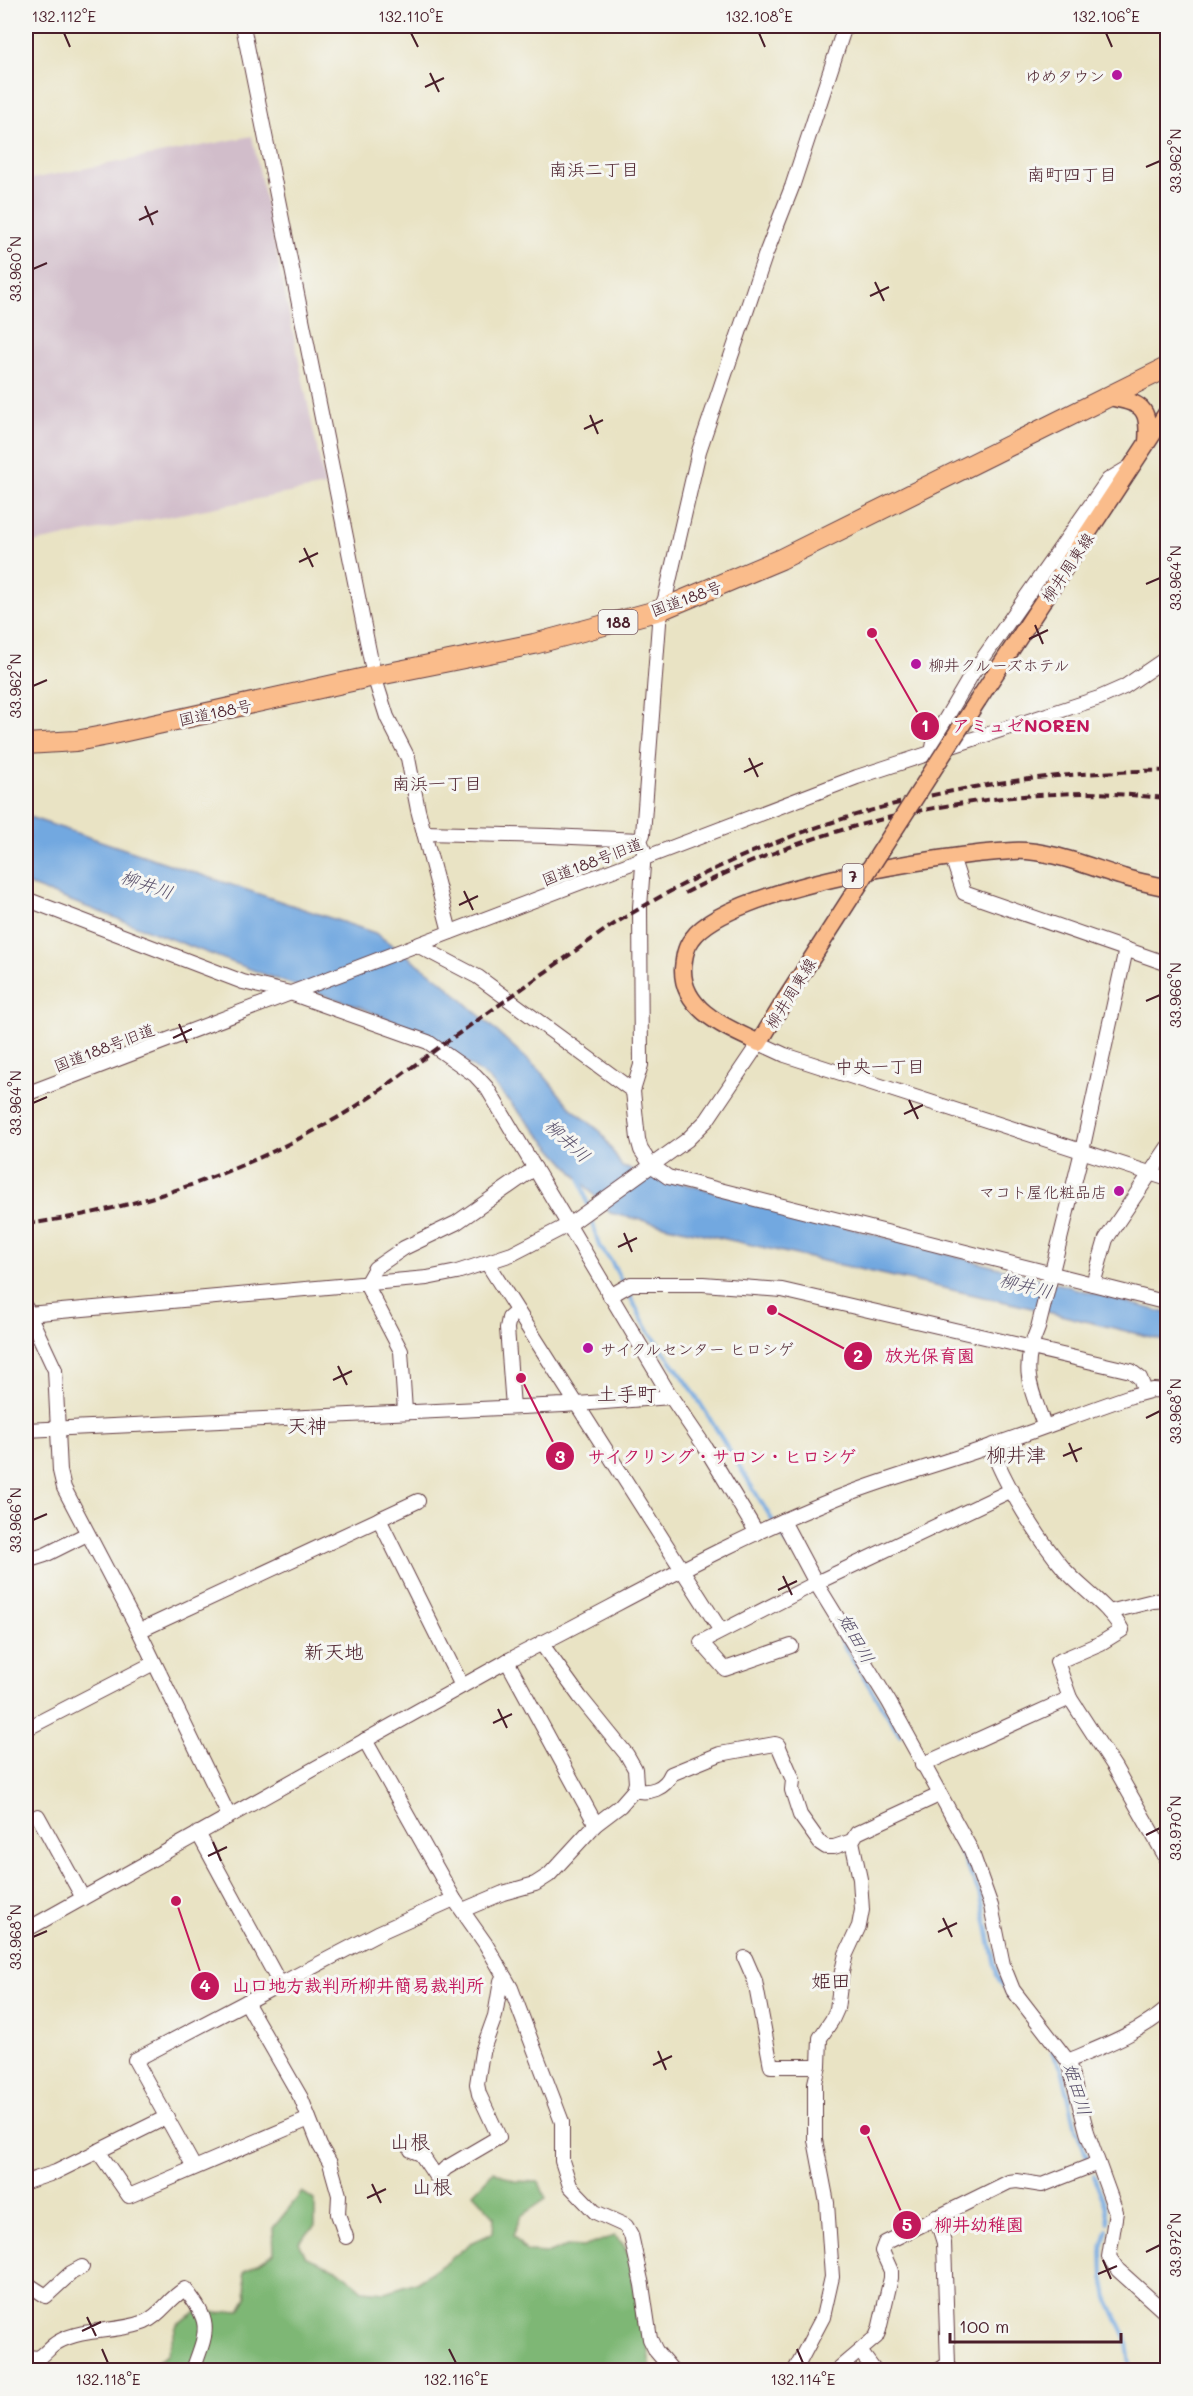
<svg xmlns="http://www.w3.org/2000/svg" width="1193" height="2396" font-family="Mali,'Klee One',sans-serif">
<rect width="100%" height="100%" fill="#f6f6f2"/>
<filter id="ink" filterUnits="userSpaceOnUse"><feTurbulence type="fractalNoise" baseFrequency=".0167" numOctaves="2"/><feDisplacementMap in="SourceGraphic" scale="12" xChannelSelector="R" yChannelSelector="G"/><feConvolveMatrix kernelMatrix="1 2 1 2 8 2 1 2 1" color-interpolation-filters="sRGB"/></filter>
<filter id="wash" filterUnits="userSpaceOnUse"><feTurbulence type="fractalNoise" baseFrequency=".008" numOctaves="4" result="noise"/><feDisplacementMap in="SourceGraphic" scale="24" xChannelSelector="R" yChannelSelector="G"/><feGaussianBlur stdDeviation="1.35" result="paint"/><feColorMatrix in="noise" values="0 0 0 0 0 0 0 0 0 0 0 0 0 0 0 0 0 1.4 0 .05"/><feComposite in="paint" operator="in"/></filter>
<g filter="url(#wash)">
<rect width="100%" height="100%" fill="#e9e3c4"/>
<path fill="#d1bdca" d="M252 136 325 486 26 544V180Z"/>
<path fill="#7eb775" stroke="#646b50" stroke-width="1.5" d="M494 2171 514 2181 539 2182 546 2199 521 2216 513 2236 527 2252 549 2253 567 2246 583 2247 614 2236C617 2239 622 2242 624 2246 633 2260 634 2298 638 2315 643 2332 654 2353 649 2370H144L167 2355 177 2324 199 2310 219 2313 240 2310 247 2298 244 2272 274 2253 273 2228 302 2192 315 2200V2226L299 2242 306 2257 339 2270 362 2290 386 2292 416 2282 447 2262 471 2243 493 2233 494 2216 473 2193Z"/>
<path fill="#72a8e0" stroke="#5e6486" stroke-width="1.5" d="M26 816 375 933 442 981 542 1073 570 1107 601 1132 622 1167 1167 1313V1341L1019 1305 610 1213 489 1079 432 1038 360 1007 279 980 26 884Z"/>
<g fill="none" stroke-linecap="round" stroke-linejoin="round">
<g stroke="#72a8e0" stroke-width="4">
<path d="M580 1177 599 1246 611 1261 648 1330 689 1385 773 1521"/>
<path d="M777 1528 791 1549"/>
<path d="M833 1623 848 1653 900 1735"/>
<path d="M939 1805 981 1897 997 1976 1009 1996"/>
<path d="M1052 2052 1062 2069 1076 2129 1088 2159"/>
<path d="M1094 2176 1105 2205 1108 2222"/>
<path d="M1107 2230 1102 2248 1103 2276 1107 2298 1126 2337 1131 2370"/>
</g>
</g>
</g>
<g filter="url(#ink)">
<g fill="none" stroke-linecap="round" stroke-linejoin="round">
<g stroke="#623c42" stroke-width="16">
<g id="minor">
<path d="M243 26 374 676 387 717 408 758 418 810 450 932"/>
<path d="M845 26 792 187 765 256 699 451 665 599 660 610 643 834 640 840 644 851 640 907 641 1065 633 1091 638 1139 641 1150 651 1165 668 1177 1168 1303"/>
<path d="M932 753 935 737 972 674 1108 480 1133 465"/>
<path d="M424 833 550 836 640 840"/>
<path d="M952 857 964 893 1168 964"/>
<path d="M26 899 243 982 290 993 428 1042 475 1075 487 1088 671 1397 705 1447 757 1533"/>
<path d="M417 945 478 977 633 1091"/>
<path d="M26 1094 857 777 1099 698 1124 687 1168 657"/>
<path d="M487 1263 721 1631"/>
<path d="M366 1284 375 1268 404 1248 456 1223 535 1168"/>
<path d="M366 1284 401 1351 405 1411"/>
<path d="M1093 1284 1106 1239 1168 1147"/>
<path d="M610 1296 631 1284H703L782 1290 1131 1371 1140 1378 1145 1391"/>
<path d="M26 1308 55 1370 60 1471 64 1488 139 1631 229 1816"/>
<path d="M28 1314 427 1278 457 1272 512 1254 570 1224 687 1140 707 1120 759 1043 785 1055 1168 1179"/>
<path d="M513 1407 507 1328 509 1318 517 1311"/>
<path d="M1044 1425C1030 1386 1020 1370 1038 1328L1082 1151 1126 949"/>
<path d="M26 1430 564 1405 671 1397"/>
<path d="M991 1446C1004 1484 1039 1540 1065 1570 1083 1590 1109 1606 1122 1630L1101 1643 1057 1662 1070 1698 1114 1766 1168 1861"/>
<path d="M379 1519 462 1686"/>
<path d="M783 1521 816 1583 889 1702 971 1850 991 1906 1003 1965 1013 1990 1068 2061 1087 2132 1116 2212 1109 2257 1118 2270 1168 2315"/>
<path d="M26 1561 45 1555 87 1534"/>
<path d="M1109 1612 1153 1601 1168 1600"/>
<path d="M139 1631 418 1501"/>
<path d="M791 1646 725 1669 701 1642 816 1583 1012 1490"/>
<path d="M507 1661 593 1819 595 1825"/>
<path d="M26 1729 154 1663"/>
<path d="M365 1740 454 1899 485 1943 511 1988 562 2122V2161L570 2186 595 2212 626 2226 631 2235 642 2285 650 2339 656 2351 672 2370"/>
<path d="M922 1765 1070 1698"/>
<path d="M634 1790C649 1794 665 1789 671 1774L720 1754 775 1744 778 1745 793 1780 792 1790 800 1815 820 1843 826 1847H834L852 1841"/>
<path d="M38 1816 83 1898"/>
<path d="M198 1833 280 1984"/>
<path d="M463 1910 503 1893 535 1884 549 1875 595 1825 620 1806 634 1790 636 1783 635 1769 627 1755 580 1697 541 1643"/>
<path d="M26 1930 507 1661C615 1607 719 1545 832 1500 883 1479 938 1465 991 1446 1038 1430 1084 1412 1131 1396L1153 1390 1168 1391"/>
<path d="M745 1958 755 1981 771 2066H819"/>
<path d="M246 2002 301 2098 320 2146 330 2163 339 2195 338 2214 346 2237"/>
<path d="M1068 2061C1103 2046 1139 2033 1168 2008"/>
<path d="M411 2150 421 2154 435 2175 438 2176 446 2168 499 2137 479 2094 477 2084 482 2052 495 2016 501 1981 504 1977"/>
<path d="M98 2151 129 2196 309 2119"/>
<path d="M194 2167 135 2060 378 1933 454 1899"/>
<path d="M26 2182 56 2172 167 2117"/>
<path d="M936 2217 944 2243 948 2364 939 2370"/>
<path d="M26 2283 46 2296 71 2273 82 2267"/>
<path d="M860 2351 874 2370"/>
<path d="M26 2357 39 2358C46 2353 51 2346 58 2342 84 2327 118 2333 145 2322 162 2314 168 2299 185 2289 213 2324 207 2331 193 2370"/>
<path d="M795 2370 823 2317 832 2277 827 2203 815 2140V2083L819 2066 820 2038 832 2020 837 2009 842 1971 846 1954 859 1926 862 1910 860 1879 852 1841 857 1833 939 1795"/>
<path d="M837 2370 876 2337 879 2330 891 2278V2271L882 2251 885 2243 1009 2182 1017 2181 1042 2185 1098 2163"/>
</g>
</g>
<g stroke="#623c42" stroke-width="19">
<g id="major">
<path d="M1108 397C1141 403 1150 406 1147 442"/>
<path d="M978 700 1168 411"/>
<path d="M785 1000 759 1043C728 1028 682 1011 683 969 684 958 685 948 692 939 728 887 948 854 1013 851 1049 849 1089 867 1123 877 1138 882 1153 884 1168 888"/>
</g>
</g>
<g stroke="#623c42" stroke-width="22">
<path id="highway" d="M26 744 76 741 108 735 374 676 534 644 660 610 781 559 1168 367"/>
</g>
<use href="#minor" stroke="#fff" stroke-width="14"/>
<use href="#major" stroke="#fabc8b" stroke-width="16"/>
<use href="#highway" stroke="#fabc8b" stroke-width="20"/>
<g stroke="#4a1f2b" stroke-width="4" stroke-dasharray="9 4.5" stroke-linecap="butt">
<path d="M685 893C807 829 949 795 1085 793 1113 793 1140 796 1168 798"/>
<path d="M26 1224C136 1210 241 1173 337 1118 373 1097 405 1072 438 1048 494 1009 549 969 605 930 751 835 925 782 1099 773 1122 772 1145 770 1168 771"/>
</g>
<g stroke="#623c42" stroke-width="19" stroke-linecap="butt">
<path id="major-bridge" d="M785 1000 978 700"/>
</g>
<use href="#major-bridge" stroke="#fabc8b" stroke-width="16"/>
</g>
</g>
<path fill="none" stroke="#4a1f2b" stroke-width="2" d="M64 33 70 47M411 33 418 47M759 33 765 47M1106 33 1112 47M430 73 439 92M425 87 444 78M1146 167 1160 161M145 206 153 225M139 220 158 211M33 269 47 263M875 282 884 301M870 296 889 287M590 415 598 434M584 429 603 420M304 548 313 567M299 562 318 553M1146 584 1160 578M1035 625 1043 644M1029 639 1048 630M33 686 47 680M749 758 758 777M744 772 763 763M464 891 473 910M459 905 478 896M1146 1001 1160 995M179 1024 187 1043M173 1038 192 1029M909 1100 918 1119M33 1103 47 1097M904 1114 923 1105M624 1233 632 1252M618 1247 637 1238M338 1366 347 1385M333 1380 352 1371M1146 1418 1160 1411M1069 1443 1077 1462M1063 1456 1082 1448M33 1520 47 1514M783 1576 792 1595M778 1590 797 1581M498 1709 507 1728M493 1723 512 1714M1146 1835 1160 1828M213 1842 221 1861M208 1856 227 1847M943 1918 952 1937M938 1932 957 1923M33 1937 47 1931M658 2051 666 2070M653 2065 672 2056M372 2184 381 2203M367 2198 386 2189M1146 2252 1160 2245M1103 2260 1111 2279M1098 2274 1117 2266M87 2317 96 2336M82 2331 101 2322M102 2349 108 2363M449 2349 456 2363M797 2349 803 2363"/>
<g fill="#b5179e" stroke="#f6f6f2" stroke-width="2">
<circle cx="1117" cy="75" r="6"/>
<circle cx="916" cy="664" r="6"/>
<circle cx="1119" cy="1191" r="6"/>
<circle cx="588" cy="1348" r="6"/>
</g>
<g text-anchor="middle" dominant-baseline="central" stroke-width="6" stroke-linejoin="round" paint-order="stroke">
<g fill="#f6f6f2" stroke="#7e6067" stroke-width="1.5">
<rect x="598.5" y="610" width="39" height="24" rx="4.5"/>
<rect x="842.5" y="864" width="21" height="24" rx="4.5"/>
</g>
<g font-size="15" font-weight="bold" fill="#4a1f2b">
<text x="618" y="622">188</text>
<text x="853" y="876">7</text>
</g>
<g font-size="16" fill="#4a1f2b" stroke="#f6f6f2" text-anchor="end">
<text x="1105" y="75">ゆめタウン</text>
<text x="928" y="664" text-anchor="start">柳井クルーズホテル</text>
<text x="1107" y="1191">マコト屋化粧品店</text>
<text x="600" y="1348" text-anchor="start">サイクルセンター ヒロシゲ</text>
</g>
<g font-size="16" fill="#4a1f2b" stroke="#f6f6f2">
<text transform="translate(1067 567) rotate(-56)">柳井周東線</text>
<text transform="translate(686 598) rotate(-20)">国道188号</text>
<text transform="translate(215 712) rotate(-12)">国道188号</text>
<text transform="translate(592 861) rotate(-21)">国道188号旧道</text>
<text transform="translate(790 993) rotate(-58)">柳井周東線</text>
<text transform="translate(104 1047) rotate(-21)">国道188号旧道</text>
</g>
<g font-size="18" fill="#4a1f2b" stroke="#f6f6f2">
<text x="594" y="169">南浜二丁目</text>
<text x="1072" y="174">南町四丁目</text>
<text x="437" y="783">南浜一丁目</text>
<text x="880" y="1066">中央一丁目</text>
</g>
<g font-size="18" font-style="italic" fill="#584f6a" stroke="#f6f6f2">
<text transform="translate(147 884) rotate(19)">柳井川</text>
<text transform="translate(568 1140) rotate(43)">柳井川</text>
<text transform="translate(1026 1285) rotate(14)">柳井川</text>
<text transform="translate(857 1638) rotate(61)">姫田川</text>
<text transform="translate(1078 2089) rotate(73)">姫田川</text>
</g>
<g font-size="20" fill="#4a1f2b" stroke="#f6f6f2">
<text x="627" y="1393">土手町</text>
<text x="307" y="1425">天神</text>
<text x="1016" y="1454">柳井津</text>
<text x="334" y="1651">新天地</text>
<text x="831" y="1980">姫田</text>
<text x="410" y="2141">山根</text>
<text x="432" y="2186">山根</text>
</g>
</g>
<path fill="none" stroke="#c2185b" stroke-width="2" d="M872 633L925 726M772 1310L858 1356M521 1378L560 1456M176 1901L205 1986M865 2130L907 2225"/>
<g fill="#c2185b" stroke="#f6f6f2" stroke-width="2">
<circle cx="872" cy="633" r="6"/>
<circle cx="772" cy="1310" r="6"/>
<circle cx="521" cy="1378" r="6"/>
<circle cx="176" cy="1901" r="6"/>
<circle cx="865" cy="2130" r="6"/>
<circle cx="925" cy="726" r="15"/>
<circle cx="858" cy="1356" r="15"/>
<circle cx="560" cy="1456" r="15"/>
<circle cx="205" cy="1986" r="15"/>
<circle cx="907" cy="2225" r="15"/>
</g>
<g font-size="18" text-anchor="middle" font-weight="bold" fill="#fff">
<text x="925" y="732">1</text>
<text x="858" y="1362">2</text>
<text x="560" y="1463">3</text>
<text x="205" y="1992">4</text>
<text x="907" y="2231">5</text>
</g>
<g font-size="18" text-anchor="middle" font-weight="bold" fill="#c2185b" stroke="#f6f6f2" stroke-width="6" stroke-linejoin="round" paint-order="stroke">
<text x="1021" y="732">アミュゼNOREN</text>
<text x="930" y="1362">放光保育園</text>
<text x="722" y="1463">サイクリング・サロン・ヒロシゲ</text>
<text x="358" y="1992">山口地方裁判所柳井簡易裁判所</text>
<text x="979" y="2231">柳井幼稚園</text>
</g>
<rect width="1193" height="2396" fill="none" stroke="#f6f6f2" stroke-width="66"/>
<path d="M950 2333v9h171v-9" fill="none" stroke="#4a1f2b" stroke-width="3"/>
<text x="959" y="2333" font-size="18" fill="#4a1f2b" stroke="#f6f6f2" stroke-width="4.5" paint-order="stroke">100 m</text>
<rect x="33" y="33" width="1127" height="2330" fill="none" stroke="#4a1f2b" stroke-width="2"/>
<g font-size="15" text-anchor="middle" fill="#4a1f2b">
<text x="64" y="22">132.112°E</text>
<text x="411" y="22">132.110°E</text>
<text x="759" y="22">132.108°E</text>
<text x="1106" y="22">132.106°E</text>
<text transform="translate(1176 161) rotate(-90)" y="5">33.962°N</text>
<text transform="translate(16 269) rotate(-90)" y="5">33.960°N</text>
<text transform="translate(1176 578) rotate(-90)" y="5">33.964°N</text>
<text transform="translate(16 686) rotate(-90)" y="5">33.962°N</text>
<text transform="translate(1176 995) rotate(-90)" y="5">33.966°N</text>
<text transform="translate(16 1103) rotate(-90)" y="5">33.964°N</text>
<text transform="translate(1176 1411) rotate(-90)" y="5">33.968°N</text>
<text transform="translate(16 1520) rotate(-90)" y="5">33.966°N</text>
<text transform="translate(1176 1828) rotate(-90)" y="5">33.970°N</text>
<text transform="translate(16 1937) rotate(-90)" y="5">33.968°N</text>
<text transform="translate(1176 2245) rotate(-90)" y="5">33.972°N</text>
<text x="108" y="2385">132.118°E</text>
<text x="456" y="2385">132.116°E</text>
<text x="803" y="2385">132.114°E</text>
</g>
</svg>
